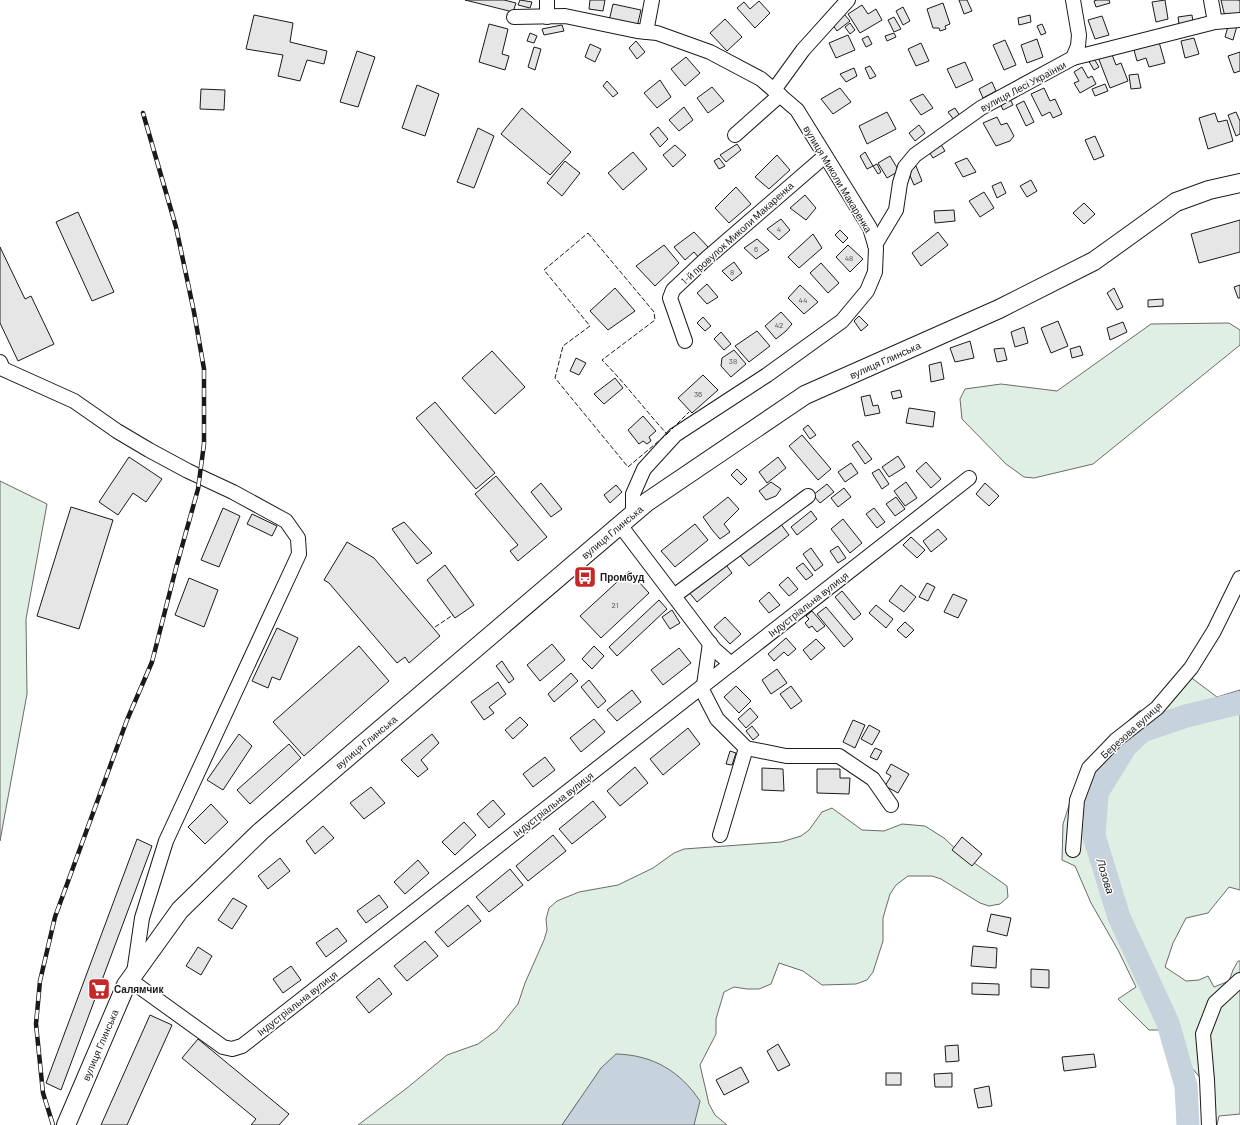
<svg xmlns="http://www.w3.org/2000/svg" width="1240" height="1125" font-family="Barlow,sans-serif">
<rect width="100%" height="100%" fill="#fff"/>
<g fill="#e0efe3" stroke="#6a6a6a">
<path d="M1229 323 1240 330V345L1093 464 1034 478 1024 477 1006 464 962 419 960 399 965 389 1001 384 1057 391 1151 324Z"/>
<path d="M0 481 47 504 26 619 27 694 0 841Z"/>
<path d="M1181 670 1217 697 1240 690V890L1229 887 1208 913 1186 918 1173 943 1165 967 1186 981 1199 980 1208 976 1214 987 1229 981 1233 970 1238 961H1240V1114L1219 1116 1217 1125H1205L1203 1081 1180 1054 1177 1033 1164 1030H1149L1118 999 1136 987 1118 950 1091 903 1075 866 1062 860 1063 824 1071 799 1106 742 1139 711 1148 710Z"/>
<path d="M832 808 862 830 884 831 902 824 925 826 944 838 960 853 1007 886 1008 897 1000 904 989 906 980 903 941 879 932 876H908L896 885 890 894 883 918V941L873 972 867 980 856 984 822 985 803 971 779 963 771 984 759 989H747L734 987 724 992 716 1019V1034L700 1065 709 1104 715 1115 727 1125H694L695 1124 580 1099 562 1125H358L407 1088 447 1055 478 1044 497 1030 518 1004 525 983 544 940 547 930 546 919 549 908 557 901 579 892 618 885 653 868 674 853 684 849 781 842 801 836 809 830 822 812Z"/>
</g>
<path fill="#c6d2dc" stroke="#6a6a6a" d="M616 1054C653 1055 680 1071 700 1101L694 1125H562L601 1068Z"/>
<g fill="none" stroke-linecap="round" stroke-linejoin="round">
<path stroke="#c6d2dc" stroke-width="23" d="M1188 1125 1186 1086 1168 1023 1119 917 1094 836 1097 793 1126 746 1142 731 1186 716 1240 703"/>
</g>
<g fill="#e6e6e6" stroke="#1a1a1a">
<path d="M465 0H504L516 3 513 12Z"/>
<path d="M520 0 532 2 530 8 518 5Z"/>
<path d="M590 0H605L603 11 589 9Z"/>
<path d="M959 0H967L972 11 964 14Z"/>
<path d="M1097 0H1109L1110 3 1096 7 1094 1Z"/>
<path d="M1165 0 1168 19 1156 22 1152 2Z"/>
<path d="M1221 0H1238L1240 1V14L1225 17Z"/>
<path d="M759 1 770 13 755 28 737 8 744 2 750 9Z"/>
<path d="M943 3 950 24 945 26 946 29 940 31 939 28H933L927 9Z"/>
<path d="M613 4 641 10 637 27 609 21Z"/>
<path d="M862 5 868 14 876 9 882 20 860 33 848 14Z"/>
<path d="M903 7 910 21 903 25 896 11Z"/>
<path d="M844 14 850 21 837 31 832 24Z"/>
<path d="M254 15 293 23 290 42 327 51 324 64 307 60 300 81 278 76 283 55 246 49Z"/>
<path d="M1030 15 1031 22 1019 25 1018 18Z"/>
<path d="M1192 15 1193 22 1179 24 1178 17Z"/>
<path d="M1102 16 1109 35 1095 39 1088 20Z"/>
<path d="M894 17 901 29 894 32 888 20Z"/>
<path d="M725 19 742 37 727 51 710 33Z"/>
<path d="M850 23 855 30 850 34 845 27Z"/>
<path d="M1229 23 1237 26 1233 40 1225 37Z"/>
<path d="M489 24 508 29 502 54 509 56 505 70 479 62Z"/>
<path d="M1042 24 1046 33 1041 35 1037 26Z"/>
<path d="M562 25 564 31 544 35 542 29Z"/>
<path d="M530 33 537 36 534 43 527 41Z"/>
<path d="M894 33 896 37 887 41 885 36Z"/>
<path d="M848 35 855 50 836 58 829 43Z"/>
<path d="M868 36 872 44 866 47 862 39Z"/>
<path d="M1194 38 1199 54 1185 58 1181 41Z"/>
<path d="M1037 39 1043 57 1027 63 1021 45Z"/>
<path d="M1005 40 1016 65 1004 70 993 45Z"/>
<path d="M636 41 645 52 637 59 629 48Z"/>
<path d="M1159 42 1165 63 1149 67 1146 58 1137 61 1134 50Z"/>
<path d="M921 43 929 61 916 66 908 49Z"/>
<path d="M590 44 601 49 595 62 585 57Z"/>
<path d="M534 47 541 49 535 70 528 67Z"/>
<path d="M357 51 375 57 358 107 340 102Z"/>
<path d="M1111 52 1116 65 1121 63 1128 81 1110 88 1098 57Z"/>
<path d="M1240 52V71L1234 73 1228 56Z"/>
<path d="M686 57 700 73 685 86 671 69Z"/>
<path d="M1093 57 1099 67 1094 70 1088 60Z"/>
<path d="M965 62 973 80 956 88 947 69Z"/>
<path d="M870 66 876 76 870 79 865 68Z"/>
<path d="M1082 67 1088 78 1092 76 1096 84 1080 93 1074 83 1079 81 1074 72Z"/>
<path d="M854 68 857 76 846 82 840 74Z"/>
<path d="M1138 74 1141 88 1131 89 1129 75Z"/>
<path d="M660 80 671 97 657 108 644 93Z"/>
<path d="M607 81 618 93 613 97 603 86Z"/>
<path d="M992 82 996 91 983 98 979 89Z"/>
<path d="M1105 84 1108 91 1095 96 1092 89Z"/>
<path d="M417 85 439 94 425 136 402 128Z"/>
<path d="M712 87 724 101 708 113 697 98Z"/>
<path d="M840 88 851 102 833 114 821 99Z"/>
<path d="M1044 88 1050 101 1055 99 1062 114 1053 118 1050 112 1042 116 1031 94Z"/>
<path d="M201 89 225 90 224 110 200 109Z"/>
<path d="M923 94 933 108 921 115 910 100Z"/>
<path d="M1010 99 1013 105 1003 110 1000 103Z"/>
<path d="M1024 101 1034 122 1026 126 1016 105Z"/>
<path d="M684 107 693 120 679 131 669 120Z"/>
<path d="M522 108 571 152 550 175 501 134Z"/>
<path d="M955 108 960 116 954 120 948 112Z"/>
<path d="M887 112 896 129 867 144 859 126Z"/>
<path d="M1236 112 1240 121V134L1236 136 1228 115Z"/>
<path d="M1215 113 1218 122 1227 120 1233 141 1208 149 1199 118Z"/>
<path d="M997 117 1001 125 1007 123 1014 136 1010 141 996 146 983 123Z"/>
<path d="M919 125 925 133 915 141 909 133Z"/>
<path d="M658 127 668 139 660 147 650 134Z"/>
<path d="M478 128 494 136 474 188 457 182Z"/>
<path d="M1095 136 1104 156 1094 160 1085 140Z"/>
<path d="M940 143 945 151 933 158 928 150Z"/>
<path d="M737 144 741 150 726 162 720 155Z"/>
<path d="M675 145 686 155 673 167 663 155Z"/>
<path d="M633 152 647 169 623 190 608 173Z"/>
<path d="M865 152 873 166 867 169 860 156Z"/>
<path d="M777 155 790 170 769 189 755 177Z"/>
<path d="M890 156 899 171 887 178 878 163Z"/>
<path d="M719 158 725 166 719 169 714 161Z"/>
<path d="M967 158 976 172 963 177 955 163Z"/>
<path d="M565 161 580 173 562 196 547 183Z"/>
<path d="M877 164 881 172 878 174 873 166Z"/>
<path d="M916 166 922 181 914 185 908 171Z"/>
<path d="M1031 180 1037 191 1027 197 1020 186Z"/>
<path d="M1001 182 1006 193 997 198 992 186Z"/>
<path d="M736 187 751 204 729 223 715 208Z"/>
<path d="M984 192 994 208 980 217 969 201Z"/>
<path d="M805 195 816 208 806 220 790 208Z"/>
<path d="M1084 203 1095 214 1084 224 1073 213Z"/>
<path d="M954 210 955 221 935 223 934 211Z"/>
<path d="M78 212 114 292 92 301 56 222Z"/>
<path d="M781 219 790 230 779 240 767 229Z"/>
<path d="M1240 220V252L1199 263 1191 234Z"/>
<path d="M840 230 848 238 843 243 835 235Z"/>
<path d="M694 232 709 248 699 258 694 252 685 260 674 247Z"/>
<path d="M938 232 948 245 921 266 912 253Z"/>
<path d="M813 234 822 248 799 268 788 257Z"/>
<path d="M757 239 769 250 756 259 744 248Z"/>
<path d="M664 245 679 263 655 286 636 266Z"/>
<path d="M848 245 863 259 850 272 836 257Z"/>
<path d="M0 247 25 299 31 296 54 344 18 361 0 323Z"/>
<path d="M734 262 742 273 732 281 722 271Z"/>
<path d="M821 263 839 283 828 293 810 273Z"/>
<path d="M707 284 718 297 707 304 697 293Z"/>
<path d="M800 285 818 302 804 314 788 298Z"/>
<path d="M1240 285V298H1238L1234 287Z"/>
<path d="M615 288 635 311 608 330 590 311Z"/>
<path d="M1114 288 1123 307 1117 310 1107 293Z"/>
<path d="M1163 299V306L1148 307V300Z"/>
<path d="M781 312 792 324 786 331 776 339 765 326Z"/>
<path d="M859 316 868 325 861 331 854 321Z"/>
<path d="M703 317 711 326 705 331 697 323Z"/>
<path d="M1058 321 1068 346 1051 353 1041 328Z"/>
<path d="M1123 322 1127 332 1110 340 1107 328Z"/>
<path d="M1024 327 1028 343 1015 347 1011 332Z"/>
<path d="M757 331 770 346 749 362 735 346Z"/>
<path d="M721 332 731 344 724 350 714 339Z"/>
<path d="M970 341 974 358 955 362 950 348Z"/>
<path d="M1080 346 1083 355 1072 358 1070 349Z"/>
<path d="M1004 348 1007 360 997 362 994 349Z"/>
<path d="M734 350 746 364 731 377 721 366 722 358Z"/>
<path d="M492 351 525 387 495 414 462 378Z"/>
<path d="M576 358 586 363 579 375 570 371Z"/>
<path d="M941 362 944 379 931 382 929 365Z"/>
<path d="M703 375 718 390 692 413 678 398Z"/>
<path d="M615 378 623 388 604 404 594 394Z"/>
<path d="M900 390 902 397 893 399 891 392Z"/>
<path d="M870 395 873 406 878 405 880 413 865 416 861 397Z"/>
<path d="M435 402 495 473 476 489 416 418Z"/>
<path d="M909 408 935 412 933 427 906 423Z"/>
<path d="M643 416 656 431 649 437 651 441 647 444 643 441 639 444 628 430Z"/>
<path d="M808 425 816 435 810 439 803 429Z"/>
<path d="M802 435 831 469 818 480 789 446Z"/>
<path d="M858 441 872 459 865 464 852 445Z"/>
<path d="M898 456 905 467 889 477 882 467Z"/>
<path d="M129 457 162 479 146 502 133 493 118 515 99 502Z"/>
<path d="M778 457 786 468 767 483 759 472Z"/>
<path d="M926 462 941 479 931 488 916 471Z"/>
<path d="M851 463 858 473 845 482 838 472Z"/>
<path d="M737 469 747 479 741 485 731 475Z"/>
<path d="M879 469 889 484 882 489 872 473Z"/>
<path d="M496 476 547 537 518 561 510 551 518 545 475 494Z"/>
<path d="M771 482 781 489 776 496 766 500 759 491Z"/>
<path d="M906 482 917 498 905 506 894 491Z"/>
<path d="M541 483 562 509 551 517 531 492Z"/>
<path d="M985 483 999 496 989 506 976 494Z"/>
<path d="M827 484 834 492 820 503 813 495Z"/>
<path d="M616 485 622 492 610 503 604 495Z"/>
<path d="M844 488 851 497 838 507 831 498Z"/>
<path d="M728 497 739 509 724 524 730 532 720 539 713 531 703 517Z"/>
<path d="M896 497 905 509 895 516 886 504Z"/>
<path d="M71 507 113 520 79 629 37 616Z"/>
<path d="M223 508 240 516 219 567 201 560Z"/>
<path d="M874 508 885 522 877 528 866 514Z"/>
<path d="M811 511 817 519 797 535 791 527Z"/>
<path d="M252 514 277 526 272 536 247 524Z"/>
<path d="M843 519 862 543 850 553 831 529Z"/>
<path d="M404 522 432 553 417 564 392 529Z"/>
<path d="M780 523 789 535 749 566 739 554Z"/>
<path d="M695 524 708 540 675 567 661 551Z"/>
<path d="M938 529 947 539 931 552 923 541Z"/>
<path d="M911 537 925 550 917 558 903 545Z"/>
<path d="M347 542 374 558 440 636 409 663 405 657 397 663 329 583 324 580Z"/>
<path d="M838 546 846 558 838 563 830 551Z"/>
<path d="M811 548 823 565 815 571 803 554Z"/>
<path d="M724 562 732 573 697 602 688 591Z"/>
<path d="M803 563 813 575 806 580 796 568Z"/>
<path d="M445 565 474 605 455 618 427 580Z"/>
<path d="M629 571 649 593 601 638 580 616Z"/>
<path d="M788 577 798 589 789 596 779 585Z"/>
<path d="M189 578 218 590 204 627 175 615Z"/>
<path d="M927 583 935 587 928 601 919 597Z"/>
<path d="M901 585 916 597 904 612 889 601Z"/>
<path d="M842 591 861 614 854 620 835 597Z"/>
<path d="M769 592 780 605 769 613 759 601Z"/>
<path d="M953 594 967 600 958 618 944 612Z"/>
<path d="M659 600 667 609 617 656 609 647Z"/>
<path d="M876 605 893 619 886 628 869 613Z"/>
<path d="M826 607 853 639 844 647 817 614Z"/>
<path d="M672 610 680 623 670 629 662 617Z"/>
<path d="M812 611 825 626 817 632 812 626 809 628 805 623 809 619 806 616Z"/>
<path d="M725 617 741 634 730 644 714 627Z"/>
<path d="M905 622 914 630 906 638 897 630Z"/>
<path d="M277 628 298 638 280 680 272 677 268 688 252 681Z"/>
<path d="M786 638 796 649 788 656 784 652 774 661 768 654Z"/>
<path d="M816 639 825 648 811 660 803 650Z"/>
<path d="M552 644 565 660 540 681 527 665Z"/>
<path d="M359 646 389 681 304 756 273 722Z"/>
<path d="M594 646 604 656 592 669 582 659Z"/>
<path d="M679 648 691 663 663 685 651 670Z"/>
<path d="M502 661 514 679 509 683 496 666Z"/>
<path d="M777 669 787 683 771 694 762 680Z"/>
<path d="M571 673 578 681 554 702 548 694Z"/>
<path d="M589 680 606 701 598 708 581 687Z"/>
<path d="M498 682 506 694 489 707 494 713 484 720 471 702Z"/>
<path d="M736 686 751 701 739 713 724 697Z"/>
<path d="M791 686 802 701 791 709 780 694Z"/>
<path d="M632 690 641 702 617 721 607 710Z"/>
<path d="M750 708 758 717 746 728 738 719Z"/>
<path d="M520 717 528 725 513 739 505 730Z"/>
<path d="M594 719 605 732 581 752 570 738Z"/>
<path d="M853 720 865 725 855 748 843 742Z"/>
<path d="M869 725 880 731 872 745 861 739Z"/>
<path d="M752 726 759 735 753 740 746 731Z"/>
<path d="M688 728 700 744 663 775 650 759Z"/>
<path d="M239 734 252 746 223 790 207 780Z"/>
<path d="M432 734 439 743 421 760 428 769 418 777 401 760Z"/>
<path d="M289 744 301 758 250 804 237 790Z"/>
<path d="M875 748 882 751 877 760 870 757Z"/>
<path d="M730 751 736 753 732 765 726 764Z"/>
<path d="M545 757 555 770 533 787 523 774Z"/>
<path d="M891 764 909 774 898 793 885 786 891 776 886 773Z"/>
<path d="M635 767 648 783 620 806 607 791Z"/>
<path d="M762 768 783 769 784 791 762 790Z"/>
<path d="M817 769H840V778H850L849 794 817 793Z"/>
<path d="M371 787 385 803 364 819 350 803Z"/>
<path d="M493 800 505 814 489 828 477 814Z"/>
<path d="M593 801 606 817 572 844 559 829Z"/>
<path d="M211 804 228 822 205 844 188 827Z"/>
<path d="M464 822 476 835 455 855 442 842Z"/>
<path d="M323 826 334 838 315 854 306 841Z"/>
<path d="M553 835 566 851 528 881 516 866Z"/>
<path d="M962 837 982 854 972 866 952 850Z"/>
<path d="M137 839 152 846 61 1090 46 1083Z"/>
<path d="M280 858 290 871 268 889 258 876Z"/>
<path d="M418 860 429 873 405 894 394 882Z"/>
<path d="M510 869 523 885 489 912 476 897Z"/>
<path d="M379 895 388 907 366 923 357 911Z"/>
<path d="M233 898 247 906 232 929 218 920Z"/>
<path d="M468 905 481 921 448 947 435 932Z"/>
<path d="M991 914 1011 918 1007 936 987 931Z"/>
<path d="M337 928 347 941 326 957 316 943Z"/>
<path d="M425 941 438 956 407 981 394 966Z"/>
<path d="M973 946 997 948 996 968 971 966Z"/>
<path d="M198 947 212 956 201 975 186 966Z"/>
<path d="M291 966 301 980 283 993 273 979Z"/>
<path d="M1031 969 1049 970V988L1031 987Z"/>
<path d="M379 978 392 994 369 1013 356 997Z"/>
<path d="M972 983 999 984V995L972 994Z"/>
<path d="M150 1015 172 1025 127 1125H101Z"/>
<path d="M198 1039 289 1114 279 1125H251L256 1119 182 1058Z"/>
<path d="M778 1044 790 1065 778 1071 767 1051Z"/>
<path d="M958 1045 959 1061 946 1062 945 1046Z"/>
<path d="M1094 1054 1096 1067 1064 1071 1062 1057Z"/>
<path d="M741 1067 749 1082 724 1095 716 1080Z"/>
<rect x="886" y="1073" width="15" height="12"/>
<path d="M952 1073V1087H935L934 1074Z"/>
<path d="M989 1086 992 1106 978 1108 974 1089Z"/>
</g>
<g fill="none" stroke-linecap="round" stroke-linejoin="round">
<g stroke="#1a1a1a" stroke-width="16">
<g id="minor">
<path d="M1073 0 1079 35 1078 46 1073 58"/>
<path d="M1211 0 1215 22"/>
<path d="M514 17 565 16 637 31 657 33 710 52 761 79 797 110 870 228 876 248 875 272 867 291 842 321 767 375 675 435 644 469 633 494V514"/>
<path d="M547 17V0"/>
<path d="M646 32 652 0"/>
<path d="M774 90 803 50 848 0"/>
<path d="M735 135 780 95"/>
<path d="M875 245 896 210 900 183 905 167 915 155 981 108 1073 58 1215 22 1240 20"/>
<path d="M685 341 670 298 673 290 707 258 825 156"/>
<path d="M0 362 3 369 74 401 117 431 149 450 188 471 233 492 286 521 298 538 299 554 166 841 142 918 134 973"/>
<path d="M620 525 714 649 731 664"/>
<path d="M674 596 808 496"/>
<path d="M704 685 710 643"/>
<path d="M701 688 717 719 746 748 786 756H839L873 779 891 805"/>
<path d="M720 835 746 748"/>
<path d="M1073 850 1077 800 1089 768 1116 740 1157 708 1191 668 1214 631 1240 578"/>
<path d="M130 980 223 1047 232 1049 242 1046 969 478"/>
<path d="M1209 1125 1207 1080 1203 1034 1215 1003 1240 980"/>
</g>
</g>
<g stroke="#1a1a1a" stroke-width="20">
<path id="major" d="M66 1125 126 985 180 910 260 832 647 502 805 395 999 309 1094 261 1176 202 1209 190 1240 183"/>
</g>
<use href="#minor" stroke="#fff" stroke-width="14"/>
<use href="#major" stroke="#fff" stroke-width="18"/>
<g stroke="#1a1a1a" stroke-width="4.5">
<path id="rail" d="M53 1125 43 1093 36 1024 40 981 55 917 127 720 152 662 176 568 198 489 204 444V369L194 312 176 227 143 113"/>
</g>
<use href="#rail" stroke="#fff" stroke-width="3" stroke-dasharray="9" stroke-linecap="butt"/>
<g stroke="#1a1a1a" stroke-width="1" stroke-dasharray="5 2" stroke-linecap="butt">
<path d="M588 233 654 312 655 320 602 360C625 383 645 410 667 434L628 467 555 378 563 346 590 326 544 270Z"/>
<path d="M667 434 689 412"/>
<path d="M435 627 453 615"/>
</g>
</g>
<defs>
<g id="bus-square" transform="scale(1.15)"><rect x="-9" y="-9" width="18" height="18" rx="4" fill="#c62828" stroke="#fff"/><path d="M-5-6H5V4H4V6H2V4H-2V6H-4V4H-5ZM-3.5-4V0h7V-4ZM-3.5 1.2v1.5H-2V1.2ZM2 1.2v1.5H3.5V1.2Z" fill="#fff"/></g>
<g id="supermarket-square" transform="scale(1.15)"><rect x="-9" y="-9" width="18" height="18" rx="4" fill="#c62828" stroke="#fff"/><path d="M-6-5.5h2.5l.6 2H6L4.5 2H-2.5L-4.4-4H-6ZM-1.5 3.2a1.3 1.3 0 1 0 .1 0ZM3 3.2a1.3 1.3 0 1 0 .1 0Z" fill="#fff"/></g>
</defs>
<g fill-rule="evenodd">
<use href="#bus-square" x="585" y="577"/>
<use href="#supermarket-square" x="99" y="989"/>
</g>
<g text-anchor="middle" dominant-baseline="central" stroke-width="3" stroke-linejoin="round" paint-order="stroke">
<g font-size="8" fill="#4d4d4d">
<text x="779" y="229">4</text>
<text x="756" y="249">6</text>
<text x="849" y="258">48</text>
<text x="732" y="272">8</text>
<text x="803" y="300">44</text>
<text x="779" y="325">42</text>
<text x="733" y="361">38</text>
<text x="698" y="394">36</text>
<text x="615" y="605">21</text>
</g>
<g font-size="10" fill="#1a1a1a" stroke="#fff">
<text transform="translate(1023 86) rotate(-28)">вулиця Лесі Українки</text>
<text transform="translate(838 179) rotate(59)">вулиця Миколи Макаренка</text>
<text transform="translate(737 233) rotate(-42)">1-й провулок Миколи Макаренка</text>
<text transform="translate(885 360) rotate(-24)">вулиця Глинська</text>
<text transform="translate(612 532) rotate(-40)">вулиця Глинська</text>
<text transform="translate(808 604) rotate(-38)">Індустріальна вулиця</text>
<text transform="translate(1131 730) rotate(-42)">Березова вулиця</text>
<text transform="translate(366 742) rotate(-40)">вулиця Глинська</text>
<text transform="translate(553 804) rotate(-38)">Індустріальна вулиця</text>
<text transform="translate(297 1003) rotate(-38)">Індустріальна вулиця</text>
<text transform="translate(100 1045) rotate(-67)">вулиця Глинська</text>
</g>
<g font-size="10" font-weight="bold" fill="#1a1a1a" stroke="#fff" text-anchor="start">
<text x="600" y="577">Промбуд</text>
<text x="114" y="989">Салямчик</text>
</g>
<g font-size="11" font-style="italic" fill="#1a1a1a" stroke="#fff">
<text transform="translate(1106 876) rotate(73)">Лозова</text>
</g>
</g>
</svg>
